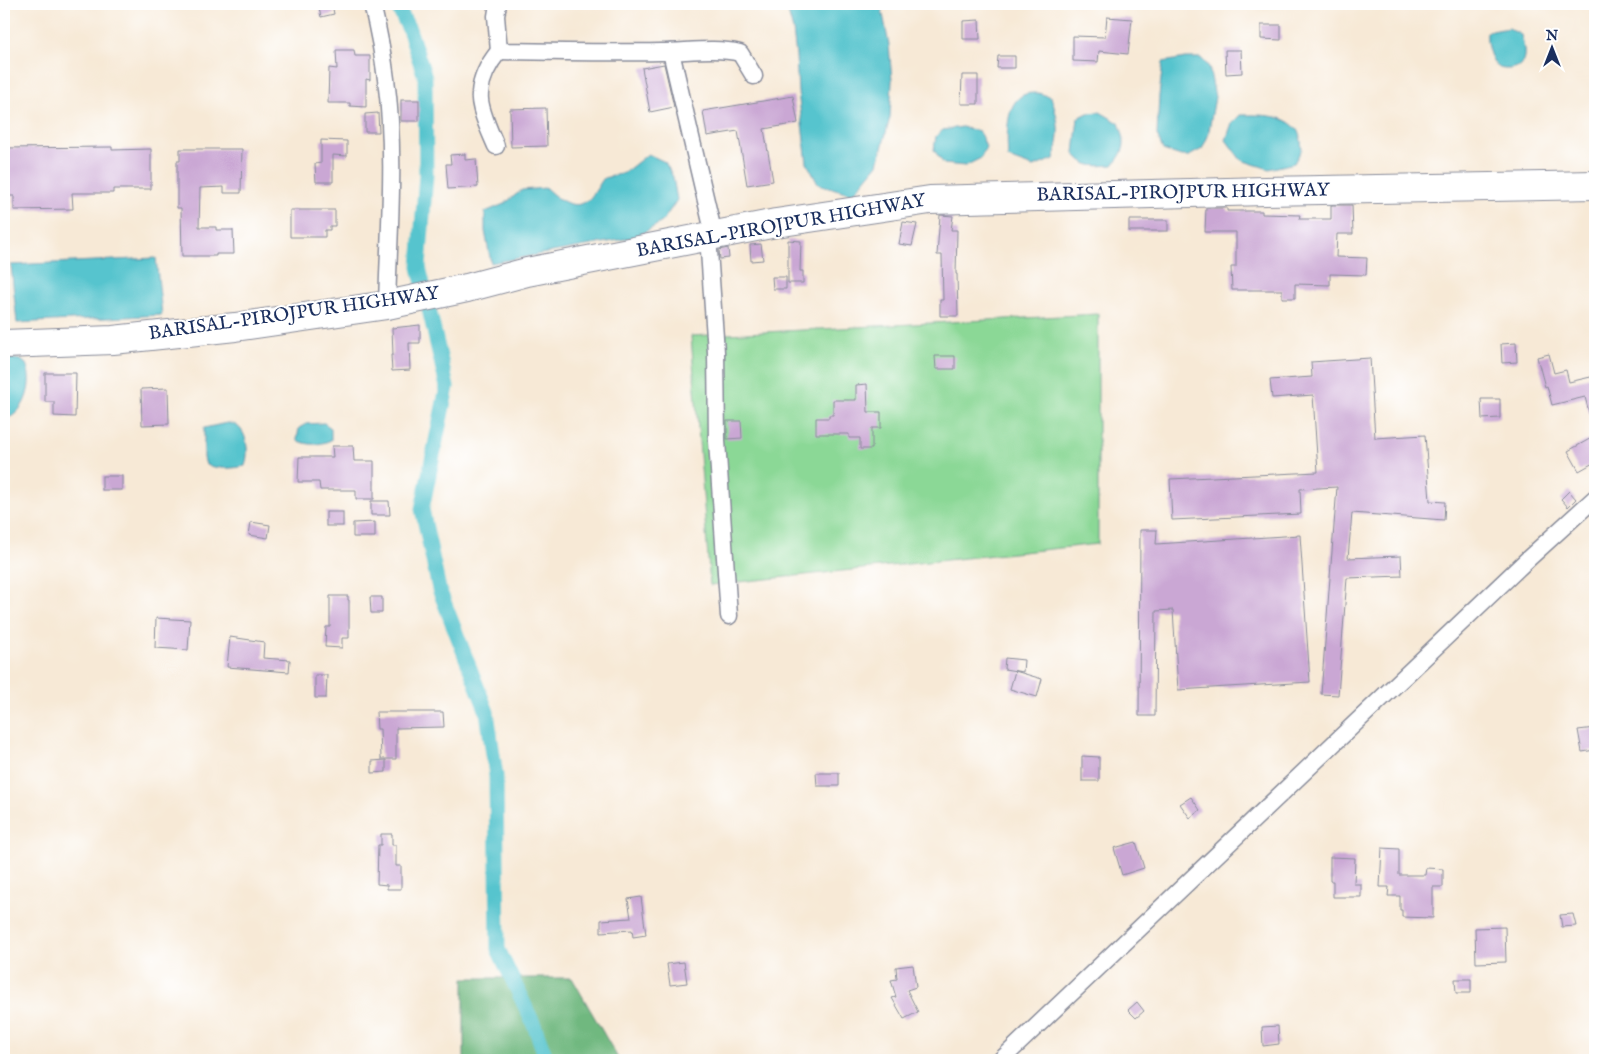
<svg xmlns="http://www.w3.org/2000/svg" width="1599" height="1064" font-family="'IM FELL English',serif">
<rect width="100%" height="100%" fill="#fff"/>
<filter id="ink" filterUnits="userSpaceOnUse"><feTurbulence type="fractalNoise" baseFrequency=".02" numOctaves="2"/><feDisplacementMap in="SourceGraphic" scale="10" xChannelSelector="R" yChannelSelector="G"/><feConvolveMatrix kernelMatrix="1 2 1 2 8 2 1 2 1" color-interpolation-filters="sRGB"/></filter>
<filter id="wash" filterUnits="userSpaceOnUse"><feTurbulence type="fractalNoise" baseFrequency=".0096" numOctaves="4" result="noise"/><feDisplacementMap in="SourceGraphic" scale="20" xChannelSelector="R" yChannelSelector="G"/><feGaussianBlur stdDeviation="1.12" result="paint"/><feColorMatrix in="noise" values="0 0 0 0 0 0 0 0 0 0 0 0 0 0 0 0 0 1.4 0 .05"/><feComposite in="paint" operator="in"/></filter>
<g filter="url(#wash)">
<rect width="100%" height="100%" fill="#f7e9d6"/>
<path fill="#8bd896" stroke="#53847a" d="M1098 314V544L710 585 691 336Z"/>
<path fill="#70b87f" stroke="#46746e" d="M464 978H572L619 1060H464Z"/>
<g fill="#57c4ce" stroke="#397a96">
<path d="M786 4H881L889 45 892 81 890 117 878 164 853 194 818 184 807 163 798 92 796 56 793 30Z"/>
<path d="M1508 28 1521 35C1525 50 1529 68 1508 69 1504 69 1500 69 1497 66 1489 57 1486 43 1487 32Z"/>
<path d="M1186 58H1201L1209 67 1215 97 1208 136 1202 149 1189 156H1181L1163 150 1157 135 1159 96 1163 62Z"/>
<path d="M1038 93 1051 97C1060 124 1060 132 1054 159L1033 167 1008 158C1007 141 1004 100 1026 94 1029 93 1034 93 1038 93Z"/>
<path d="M1100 112 1119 123C1126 142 1127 149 1113 165 1095 166 1085 168 1074 153L1078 118 1088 113Z"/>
<path d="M1240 115C1260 115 1288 113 1299 133 1301 137 1301 144 1302 149L1294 163 1269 169 1241 160 1226 140 1232 123Z"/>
<path d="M962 127 979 131 986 147 981 158 965 166 944 164 934 150 936 136 943 130Z"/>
<path d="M648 154 665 162 673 177 677 200 662 222 636 237 491 263 485 231V212L504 204 522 190 546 188C556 198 574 212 588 200 594 195 599 184 604 178L624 173Z"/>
<path d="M156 258 162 315 17 323 11 265Z"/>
<path d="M8 358 21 360 26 364C33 379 28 403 15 414 12 417 7 418 4 419V361Z"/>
<path d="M227 423C247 423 250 450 245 466 232 469 218 469 206 465L204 458V428Z"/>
<path d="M324 423 331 428V440C320 445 308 446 297 440L299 428 306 424Z"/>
</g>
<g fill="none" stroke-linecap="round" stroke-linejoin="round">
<g stroke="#57c4ce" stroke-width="15">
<path d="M396 4 409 29 425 77 426 175 419 267 423 284"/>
<path d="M429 309 447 387 422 509 439 589 487 712 496 776 498 949 534 1025 547 1060"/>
</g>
</g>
<g id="blocks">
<g fill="#caa7d4">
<path d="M318 4H332L334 14 321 17Z"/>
<path d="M1107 17 1132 19 1128 54 1099 51 1098 62 1073 61V36L1105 37Z"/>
<path d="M979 20 980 39H963V21Z"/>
<path d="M1261 25H1281V40L1261 39Z"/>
<path d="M336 50H354L355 56H370V80L366 79V107L350 106V103H328L329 68 337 69Z"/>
<path d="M1225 50H1241L1242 73 1226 74Z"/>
<path d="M998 56H1015V68H997Z"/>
<path d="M664 64 674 107 650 112 642 68Z"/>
<path d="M962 75H978V104H961Z"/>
<path d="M793 96 798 123 764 129 773 181 747 185 738 131 707 136 703 111Z"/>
<rect x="401" y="100" width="18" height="21"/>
<path d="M546 108 547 146 511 147 510 109Z"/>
<path d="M378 113 379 132H365V114Z"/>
<path d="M321 140 347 141V156L333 155V182H316L315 164 321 163Z"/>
<path d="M112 147V150L151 149V189H113V193H72L73 209 14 210V196H4V148Z"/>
<path d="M180 149H242L241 193H224V187L200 188 199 227H216V230H233L234 254H216V256H182L181 208H177V161H180Z"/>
<path d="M465 154V160L476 159 478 187 448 189 446 164H451L450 155Z"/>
<path d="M1331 205H1352L1353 234H1337L1336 257 1367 258 1366 275 1330 274V285L1295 284V298H1282V290H1232L1231 267H1236V232H1205L1206 208H1227V211H1262V214L1300 215 1299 219H1331Z"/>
<path d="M290 210H335V226H330V230H325V237H290Z"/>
<path d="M940 215 953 216 951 230H957L956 274H957L958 316H940V300H943L942 255H937Z"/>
<rect x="1129" y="220" width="39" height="11"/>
<path d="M903 222 917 224 912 246 899 244Z"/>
<path d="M788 240 801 241 800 271H803V283H788Z"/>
<path d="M761 244 763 260 751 261 750 245Z"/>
<path d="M728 248 729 258 720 259 719 250Z"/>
<path d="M772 277H786V289H773Z"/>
<path d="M420 325V343H409L410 370 392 371 391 355H393L392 328Z"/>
<path d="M1516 343 1517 362 1502 363 1501 344Z"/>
<path d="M1549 354 1554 373 1566 370 1569 382 1595 376V419L1591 420 1585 397 1552 405 1547 386 1545 387 1537 357Z"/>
<path d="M935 356H955V369H936Z"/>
<path d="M1370 358 1375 438 1425 435 1430 501 1445 502 1444 520 1352 513 1348 558 1401 556 1402 576 1347 578 1338 695 1321 694 1337 487 1300 489 1301 514 1172 520 1170 479 1318 472 1313 395 1272 398 1270 380 1312 377 1311 362Z"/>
<path d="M45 373H76L75 417 54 416V402H45Z"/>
<path d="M867 384 868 412H881V428H872V449H860V438H849V434H816V418H829V415H833V400H856V385Z"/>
<path d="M168 388 169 424 142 425 141 389Z"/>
<path d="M1481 399H1500V418L1482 419Z"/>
<path d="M727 421H741L742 438 727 439Z"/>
<path d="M1595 436V462L1579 471 1568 451Z"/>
<path d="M332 446H353L354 461H374V499H356V490H320L319 482H298L299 457H333Z"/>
<rect x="102" y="476" width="20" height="14"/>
<path d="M1569 491 1576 499 1568 507 1561 499Z"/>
<path d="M371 501H389L390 515H371Z"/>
<rect x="326" y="512" width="17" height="14"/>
<path d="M251 522 270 525 268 538 249 535Z"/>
<path d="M375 522V537H353V523Z"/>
<path d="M1140 530H1157L1156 544 1300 535 1310 682 1178 690 1173 610 1156 611 1155 716H1139Z"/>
<path d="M330 596H348V600H349V638H342V648L325 647 326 627H330Z"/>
<path d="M370 597H382V613H371Z"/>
<path d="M156 618 190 620 188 650 155 648Z"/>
<path d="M230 637 264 642 263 658 290 660 289 672 227 667Z"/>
<path d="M1005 658 1024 660 1023 672 1004 669Z"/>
<path d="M1015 671 1042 679 1037 697 1010 689Z"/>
<path d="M315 675H327L326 698H315Z"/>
<path d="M376 712H443L444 727 396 728V759H381L380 729H377Z"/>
<path d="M1595 728V750L1582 752 1578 730Z"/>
<path d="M1082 756 1099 757V781H1082Z"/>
<path d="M386 760V772L372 773V761Z"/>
<path d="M816 773H839V786H817Z"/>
<path d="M1191 797 1200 810 1190 818 1180 804Z"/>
<path d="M381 834H392V845H396V866H401V889H387V885L377 884 378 845H381Z"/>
<path d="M1136 842 1144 868 1122 875 1114 848Z"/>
<path d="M1382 848 1399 849V875H1425L1426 868 1443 869V887H1433V918L1402 917V910H1400V896H1388L1389 887H1380Z"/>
<path d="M1330 857 1355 858 1354 884H1361V897H1333V881H1330Z"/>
<path d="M641 897 646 935 633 937 632 930 601 932V920L631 918 628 899Z"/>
<path d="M1573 914 1576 926 1562 927 1560 915Z"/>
<path d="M1505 927 1506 962 1476 963 1475 928Z"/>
<path d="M684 962 687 983 670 985 667 964Z"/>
<path d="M913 965 916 987 907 990 918 1012 904 1019 892 998 896 997 891 980 897 979 896 967Z"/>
<path d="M1455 979H1471V993H1456Z"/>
<path d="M1137 1002 1144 1011 1136 1018 1128 1010Z"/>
<path d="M1278 1026 1279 1044 1263 1046 1262 1027Z"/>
</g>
</g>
</g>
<g filter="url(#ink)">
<use href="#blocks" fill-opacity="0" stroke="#898c9a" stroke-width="1"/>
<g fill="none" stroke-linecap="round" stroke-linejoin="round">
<g stroke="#898c9a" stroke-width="19">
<g id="minor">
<path d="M372 4C378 29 383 54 386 79 396 153 389 230 387 305"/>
<path d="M498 4 496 16 499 51C553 52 606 53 660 52 687 52 714 47 740 53L754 76"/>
<path d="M671 52 714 235"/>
<path d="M496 146C490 132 478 107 480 93 481 78 490 62 499 51"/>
<path d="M708 236 716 352 717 441 729 616"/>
<path d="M1001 1060 1528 559 1595 498"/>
</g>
</g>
<g stroke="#898c9a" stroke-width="30">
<path id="trunk" d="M4 344 113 340 235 327 387 305 467 288 527 272 776 223 930 200 1265 191 1595 185"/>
</g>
<use href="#minor" stroke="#fff" stroke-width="16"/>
<use href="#trunk" stroke="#fff" stroke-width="28"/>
</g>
</g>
<g text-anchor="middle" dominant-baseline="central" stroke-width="4" stroke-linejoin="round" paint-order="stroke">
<g font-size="19" fill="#1b2f5e" stroke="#fff">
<text transform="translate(1183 193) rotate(-1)">BARISAL-PIROJPUR HIGHWAY</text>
<text transform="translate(781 226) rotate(-10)">BARISAL-PIROJPUR HIGHWAY</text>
<text transform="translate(294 314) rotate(-8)">BARISAL-PIROJPUR HIGHWAY</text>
</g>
</g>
<rect width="1599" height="1064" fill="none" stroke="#fff" stroke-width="20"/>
<g transform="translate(1552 48)" stroke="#ffffff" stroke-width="4" paint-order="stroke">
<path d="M0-4L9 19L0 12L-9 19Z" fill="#1b2f5e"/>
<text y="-8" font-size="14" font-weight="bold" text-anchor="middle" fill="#1b2f5e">N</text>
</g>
</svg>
